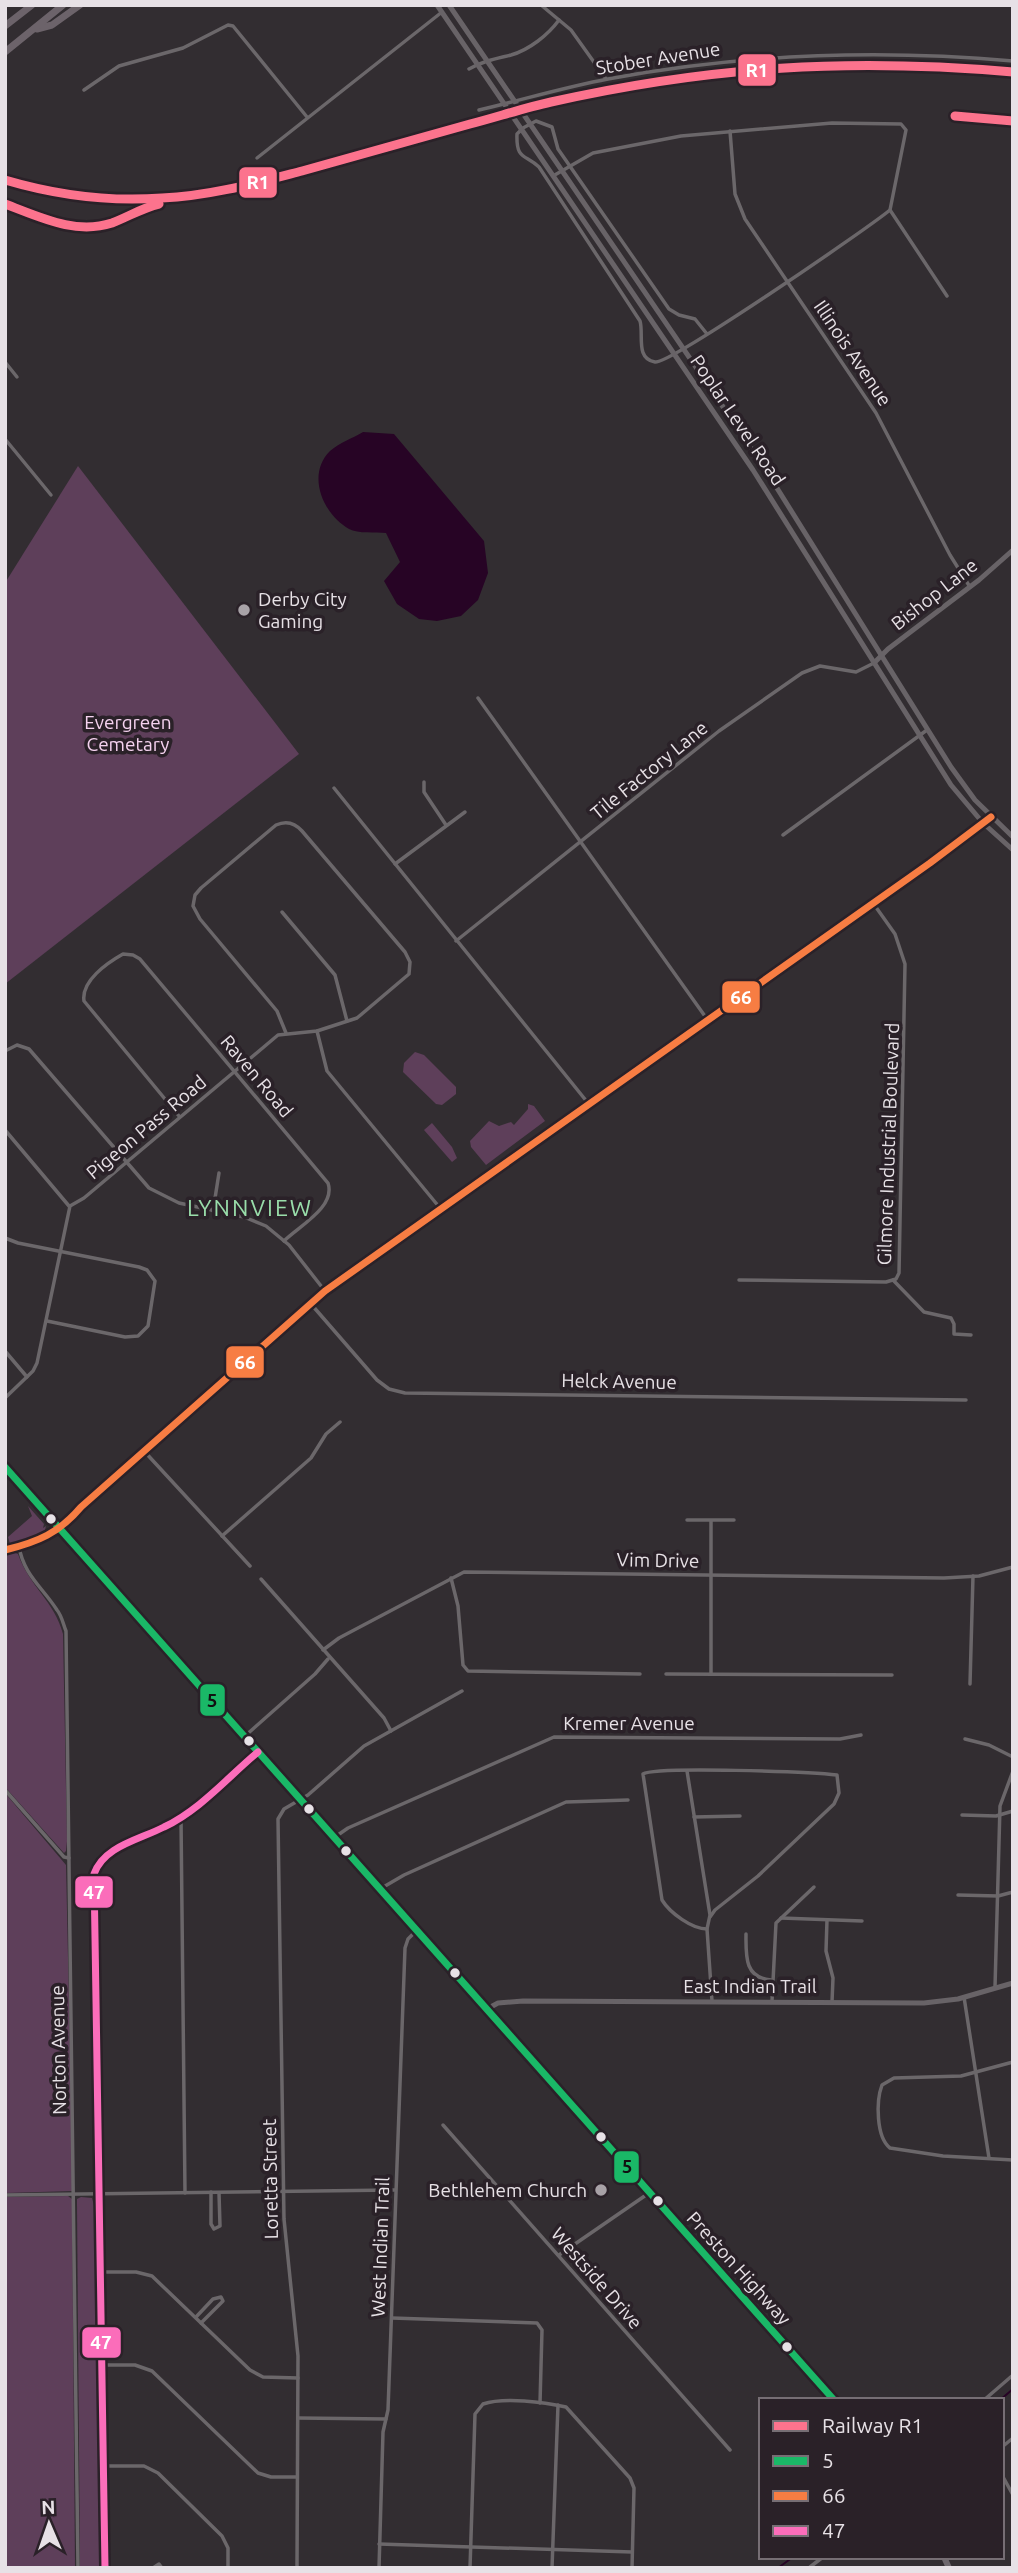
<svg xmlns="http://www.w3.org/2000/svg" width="1018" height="2573" font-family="Ubuntu,sans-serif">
<rect width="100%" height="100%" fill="#322d31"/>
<g fill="#5e3f5a">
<path d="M78 466 299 754 5 984V583Z"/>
<path d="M415 1052 424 1055 456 1087V1094L442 1105 436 1104 403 1072 404 1063Z"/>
<path d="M528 1104 534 1106 545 1121 486 1165 471 1147 470 1141 489 1121 499 1126 511 1122 514 1125 528 1109Z"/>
<path d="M432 1123 452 1147 457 1158 452 1162 424 1130Z"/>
<path d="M28 1506 44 1524 43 1528 46 1526 45 1530 30 1539 10 1544 8 1537 32 1516Z"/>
<path d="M13 1552 18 1554C29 1586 55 1602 63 1634L67 1841 66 1851 64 1853 5 1787V1555Z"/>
<path d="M5 1793 66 1865 73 2191 5 2193Z"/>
<path d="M68 2196 72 2199 75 2568H5V2197Z"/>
<path d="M81 2197 92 2198 95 2209 101 2568H80L77 2203V2199Z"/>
</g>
<path fill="#270425" d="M363 432 394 434 484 541 488 573 478 600 461 616 437 621 419 619 397 604 384 581 400 562 386 533C376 532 358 534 349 529 323 514 306 475 330 451 339 443 353 438 363 432Z"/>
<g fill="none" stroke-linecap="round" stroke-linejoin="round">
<g stroke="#270425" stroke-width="2">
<path d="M1000 2400 1013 2389"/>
<path d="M778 2568 793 2557"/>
</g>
<g stroke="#6b676a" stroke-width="3.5">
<path d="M541 5 571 30 606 79"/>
<path d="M469 69C483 61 495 59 511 55 529 50 548 35 559 20"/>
<path d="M84 90 119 66 183 48 228 25 233 26 307 117"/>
<path d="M479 110C522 100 565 87 608 79 742 54 877 49 1013 61"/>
<path d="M730 131 735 194 745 219 876 413 950 555 970 587"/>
<path d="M257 158 442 12"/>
<path d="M553 176 593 153 681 136 832 123 901 124 906 130 890 210 947 296"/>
<path d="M707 334 695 319 679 315 669 309 558 149 552 127 536 121 523 128 517 134C516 160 525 154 539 167L640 321C644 334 635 359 655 362 669 365 867 229 890 210"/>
<path d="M5 362 17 377"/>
<path d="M5 439 51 495"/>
<path d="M478 698 707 1019"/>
<path d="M424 782V792L446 825"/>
<path d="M334 788 588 1103"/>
<path d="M783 835 927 730"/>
<path d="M395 864 465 812"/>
<path d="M282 912 335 975 347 1021"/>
<path d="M456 941 719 731 802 673 820 666 856 672 874 663"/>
<path d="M317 1031 327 1071 440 1208"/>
<path d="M5 1051 17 1045 29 1049 149 1188 179 1203 244 1217 266 1226 289 1245 325 1291"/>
<path d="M179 1116 84 1001C81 981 107 963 123 954L133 955 140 959 328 1183C336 1207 299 1226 284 1241"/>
<path d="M5 1130 69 1206"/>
<path d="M213 1211 219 1173"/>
<path d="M5 1238 18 1243 139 1267 147 1270 155 1281 148 1326 138 1336 125 1337 47 1321"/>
<path d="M739 1280 886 1282 896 1279 899 1273 905 964 895 934 873 903"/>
<path d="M893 1280 924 1312 951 1318 954 1324V1334L971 1335"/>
<path d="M311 1304 377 1380 389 1389 405 1393 966 1400"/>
<path d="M5 1351 27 1377"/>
<path d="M5 1398 33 1371 37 1363 70 1206 84 1198 278 1035 317 1031 357 1018 409 974 410 962 405 952 302 831C295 823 287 820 276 825L201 888 195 895 193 906 200 919 277 1011 286 1033"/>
<path d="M144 1451 250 1566"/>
<path d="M687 1520H734"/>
<path d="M222 1536 311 1458 326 1434 340 1422"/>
<path d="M19 1546C23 1574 43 1588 57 1610 62 1616 63 1624 66 1631L78 2568"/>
<path d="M5 1550C38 1542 59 1533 81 1507L325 1291 930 863 991 817"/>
<path d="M451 1578 458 1606 463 1665 468 1671 640 1674"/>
<path d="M261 1579 384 1718 391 1731"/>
<path d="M323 1650 339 1638 464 1572 944 1578 979 1576 1013 1567"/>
<path d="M666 1674 892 1675"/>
<path d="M711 1674V1521"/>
<path d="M970 1684 973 1576"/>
<path d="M245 1736 315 1674 328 1659"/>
<path d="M965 1739 989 1745 1013 1757"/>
<path d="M687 1771 710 1915 707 1929 712 2001"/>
<path d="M5 1790 64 1857 69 1858"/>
<path d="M962 1815 996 1816 1013 1811"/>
<path d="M694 1817 740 1816"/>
<path d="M181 1818 185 2193"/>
<path d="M335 1837 348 1828 554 1737 840 1739 861 1735"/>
<path d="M380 1889 404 1875 566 1802 628 1800"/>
<path d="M958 1895 998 1896 1013 1892"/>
<path d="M781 1918 862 1921"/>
<path d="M827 1920 826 1951 833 1978 832 2002"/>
<path d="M707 1929C692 1929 670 1913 662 1900L643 1774C655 1766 813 1772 837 1775L839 1793 834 1804 758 1876 715 1910 710 1917"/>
<path d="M746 1934C746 1955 744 1978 771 1980"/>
<path d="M995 1987 1000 1806 1013 1771"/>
<path d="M964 1997 989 2158"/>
<path d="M772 2001 776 1923 814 1887"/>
<path d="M1013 2062 961 2076 894 2078 882 2085C876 2101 876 2137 890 2148L943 2156 1013 2160"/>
<path d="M443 2125 730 2450"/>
<path d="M211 2192V2224L214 2229 220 2226 219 2193"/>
<path d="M5 2195 395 2190"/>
<path d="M559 2255 649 2193"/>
<path d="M100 2272H136L152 2276 250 2370 263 2377 298 2378"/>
<path d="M196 2317 213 2299 221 2297 223 2301 201 2323"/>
<path d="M392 2318 537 2323 542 2330 540 2403"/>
<path d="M101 2365H135L152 2371 258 2473 271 2477H297"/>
<path d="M984 2400 1013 2375"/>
<path d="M298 2418 386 2419"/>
<path d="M1002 2447 1013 2438"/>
<path d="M103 2466H144L158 2473 222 2536 228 2548V2568"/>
<path d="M1002 2475 1013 2495"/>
<path d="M379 2544 632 2552"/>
<path d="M810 2567 823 2557"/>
<path d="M105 2568 94 1874C104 1846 139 1840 164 1827 200 1810 228 1777 258 1752"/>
<path d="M153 2568 159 2564 162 2568"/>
<path d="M297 2568 298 2356 284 2219 278 1819 284 1809 308 1795 364 1746 462 1691"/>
<path d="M379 2568 383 2432 388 2410 405 1948 408 1939 416 1931"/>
<path d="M470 2568 475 2414 483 2404C504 2397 544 2402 566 2407L630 2478 634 2488 632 2568"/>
<path d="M552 2568 558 2405"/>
</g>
<g stroke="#686367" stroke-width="5">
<path d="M437 5 753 470 951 785 983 823 1013 850"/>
<path d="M449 5 762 464 951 767 975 800 1013 837"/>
<path d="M874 663 888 649 979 580 1013 550"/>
<path d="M487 2009 498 2003 523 2001 924 2003 958 1999 1013 1983"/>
</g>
<g stroke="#6e676d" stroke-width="6">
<path d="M5 1467 834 2400"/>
<path d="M944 2557 949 2568"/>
</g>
<g stroke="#6c636a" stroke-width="7">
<path d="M5 26 32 5"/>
<path d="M37 29 52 25 80 5"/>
<path d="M5 52 63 5"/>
</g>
<g stroke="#2a2128" stroke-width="12">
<path id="bus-1" d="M5 1467 834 2400"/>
</g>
<g stroke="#2a2128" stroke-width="12">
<path id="bus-2" d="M5 1550C38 1542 59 1533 81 1507L325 1291 930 863 991 817"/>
</g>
<g stroke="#2a2128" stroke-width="12">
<path id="bus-3" d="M105 2568 94 1874C104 1846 139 1840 164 1827 200 1810 228 1777 258 1752"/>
</g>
<use href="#bus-1" stroke="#1ab867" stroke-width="7"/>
<use href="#bus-2" stroke="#f77d43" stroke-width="7"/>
<use href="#bus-3" stroke="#fb6dba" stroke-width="7"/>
<g stroke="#2a2128" stroke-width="14">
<g id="rail-1">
<path d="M955 116 1013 121"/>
<path d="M5 180C56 195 109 202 162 198 210 196 256 183 302 171 358 155 414 140 470 124 497 117 524 108 551 102 711 66 850 58 1013 72"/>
<path d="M5 204C40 217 75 235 112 223 128 217 142 208 159 204"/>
</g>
</g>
<use href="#rail-1" stroke="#fc738d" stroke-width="9"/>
</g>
<g fill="#a8a2a7" stroke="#2a2128" stroke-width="2.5">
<circle cx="244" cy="610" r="7"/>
<circle cx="601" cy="2190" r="7"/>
</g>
<g fill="#e7e1e6" stroke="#2a2128" stroke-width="2.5">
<circle cx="51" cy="1519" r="6"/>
<circle cx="249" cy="1741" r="6"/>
<circle cx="309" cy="1809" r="6"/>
<circle cx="346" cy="1851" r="6"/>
<circle cx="455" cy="1973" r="6"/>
<circle cx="601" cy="2137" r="6"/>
<circle cx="658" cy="2201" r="6"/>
<circle cx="787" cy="2347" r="6"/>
</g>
<g text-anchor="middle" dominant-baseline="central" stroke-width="7" stroke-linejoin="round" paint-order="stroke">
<g font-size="19" fill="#e7e1e6" stroke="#2a2128">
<text transform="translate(658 58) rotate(-9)">Stober Avenue</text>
<text transform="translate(853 353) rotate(56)">Illinois Avenue</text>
<text transform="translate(738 420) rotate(56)">Poplar Level Road</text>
<text transform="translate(934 594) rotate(-38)">Bishop Lane</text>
<text transform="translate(649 770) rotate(-39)">Tile Factory Lane</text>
<text transform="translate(257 1076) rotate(50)">Raven Road</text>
<text transform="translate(146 1127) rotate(-40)">Pigeon Pass Road</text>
<text transform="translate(888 1144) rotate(-88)">Gilmore Industrial Boulevard</text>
<text transform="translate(619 1381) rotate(1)">Helck Avenue</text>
<text transform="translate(658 1560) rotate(1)">Vim Drive</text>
<text x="629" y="1723">Kremer Avenue</text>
<text x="750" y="1986">East Indian Trail</text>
<text transform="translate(58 2050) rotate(-91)">Norton Avenue</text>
<text transform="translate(270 2179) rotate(-91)">Loretta Street</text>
<text transform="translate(380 2247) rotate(-88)">West Indian Trail</text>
<text transform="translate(739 2268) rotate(48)">Preston Highway</text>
<text transform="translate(597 2278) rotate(49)">Westside Drive</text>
</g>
<g font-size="19" fill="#e7e1e6" stroke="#2a2128" text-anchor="start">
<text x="258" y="599">Derby City<tspan x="258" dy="22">Gaming</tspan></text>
<text x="587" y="2190" text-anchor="end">Bethlehem Church</text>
</g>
<g font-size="19" fill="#f5d2ef" stroke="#2a2128">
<text x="128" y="722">Evergreen<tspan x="128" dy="22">Cemetary</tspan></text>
</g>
<g font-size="23" letter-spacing="2" fill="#9da" stroke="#2a2128">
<text x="250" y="1207">LYNNVIEW</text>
</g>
</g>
<g stroke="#2a2128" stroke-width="2.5">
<rect x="737" y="53" width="40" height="34" rx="7" fill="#fc738d"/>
<rect x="238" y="166" width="40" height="33" rx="7" fill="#fc738d"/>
<rect x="721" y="980" width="40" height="34" rx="7" fill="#f77d43"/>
<rect x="225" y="1345" width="40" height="34" rx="7" fill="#f77d43"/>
<rect x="199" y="1683" width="27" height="34" rx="7" fill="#1ab867"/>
<rect x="74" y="1875" width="40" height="34" rx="7" fill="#fb6dba"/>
<rect x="613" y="2150" width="27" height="34" rx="7" fill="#1ab867"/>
<rect x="81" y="2326" width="41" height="33" rx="7" fill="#fb6dba"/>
</g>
<g font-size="19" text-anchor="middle" font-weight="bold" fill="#fff">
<text x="757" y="77">R1</text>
<text x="258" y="189">R1</text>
<text x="741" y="1004">66</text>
<text x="245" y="1369">66</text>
<text x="94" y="1899">47</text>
<text x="101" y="2349">47</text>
</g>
<g font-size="19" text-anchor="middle" font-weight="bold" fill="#111">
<text x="212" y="1707">5</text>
<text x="627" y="2173">5</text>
</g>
<rect width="1018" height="2573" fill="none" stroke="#e7e1e6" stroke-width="14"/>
<rect x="759" y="2398" width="245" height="161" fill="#2a2128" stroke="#766e74" stroke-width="2"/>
<rect x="773" y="2421" width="35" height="10" fill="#fc738d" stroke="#766e74" stroke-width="2"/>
<text x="822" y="2433" font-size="21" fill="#e7e1e6">Railway R1</text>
<rect x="773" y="2456" width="35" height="10" fill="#1ab867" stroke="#766e74" stroke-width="2"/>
<text x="822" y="2468" font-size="21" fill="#e7e1e6">5</text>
<rect x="773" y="2491" width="35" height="10" fill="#f77d43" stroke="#766e74" stroke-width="2"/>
<text x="822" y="2503" font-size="21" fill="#e7e1e6">66</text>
<rect x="773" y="2526" width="35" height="10" fill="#fb6dba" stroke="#766e74" stroke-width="2"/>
<text x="822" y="2538" font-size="21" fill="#e7e1e6">47</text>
<g transform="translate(49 2524) rotate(358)" stroke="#2a2128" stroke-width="5" paint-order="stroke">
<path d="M0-5L12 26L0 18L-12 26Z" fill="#e7e1e6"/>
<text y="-10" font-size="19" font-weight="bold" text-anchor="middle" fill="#e7e1e6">N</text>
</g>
</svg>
